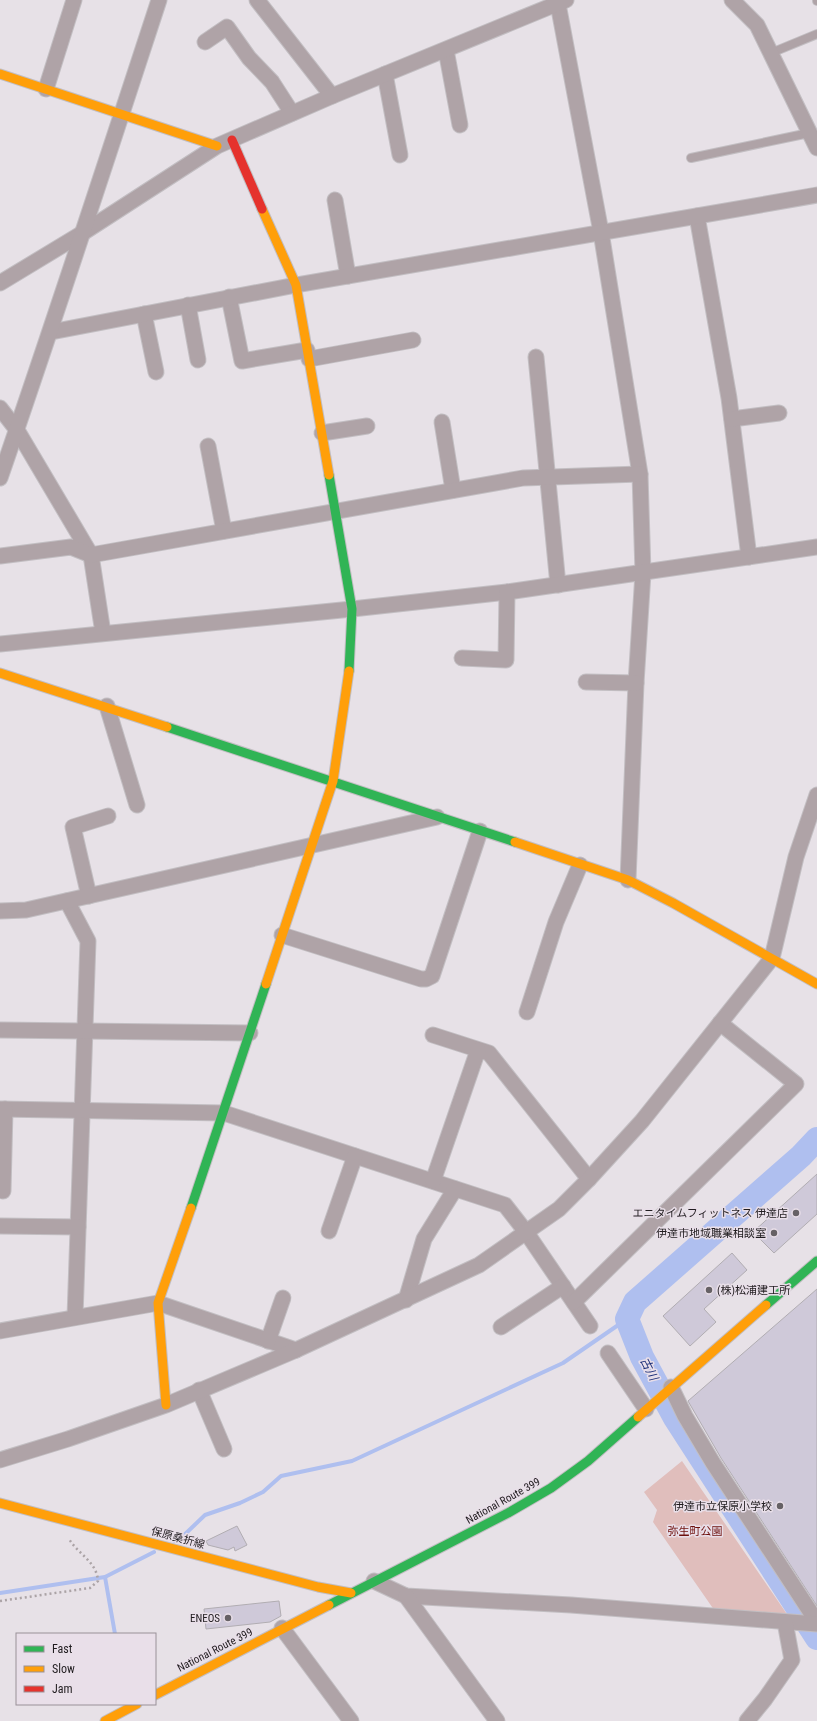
<svg xmlns="http://www.w3.org/2000/svg" width="817" height="1721" font-family="'Roboto Condensed','Noto Sans JP',sans-serif">
<rect width="100%" height="100%" fill="#e7e1e7"/>
<path fill="#e0bebc" d="M682 1461 793 1623 719 1617 653 1522 657 1510 644 1492Z"/>
<g fill="none" stroke-linecap="round" stroke-linejoin="round">
<g stroke="#afbfef" stroke-width="4">
<path d="M174 1541 181 1538 205 1515 240 1503 263 1492 281 1476 352 1461 563 1363 627 1319"/>
<path d="M105 1577 115 1634"/>
<path d="M0 1593 105 1577 154 1552"/>
</g>
<path stroke="#afbfef" stroke-width="24" d="M817 1139 801 1156 635 1302 627 1319 642 1357 675 1418 817 1638"/>
</g>
<g fill="#cfc9d9" stroke="#b1adb2">
<path d="M817 1174V1214L774 1253 753 1232Z"/>
<path d="M732 1253 747 1270 704 1309 716 1322 690 1346 663 1316Z"/>
<path d="M817 1289V1606L721 1458 688 1401Z"/>
<path d="M237 1526 247 1545 235 1551 234 1547 228 1550 208 1545 206 1541Z"/>
<path d="M279 1601 281 1616 270 1622 206 1629 204 1609Z"/>
</g>
<g fill="none" stroke-linecap="round" stroke-linejoin="round">
<g stroke="#c2bec2" stroke-width="10">
<g id="lane">
<path d="M817 0V1"/>
<path d="M771 53 817 34"/>
<path d="M691 158 809 133"/>
</g>
</g>
<g stroke="#c2bec2" stroke-width="17">
<g id="street">
<path d="M257 0 332 96"/>
<path d="M732 0 757 25 817 148"/>
<path d="M558 4 601 232 640 474 643 573 636 683 628 880"/>
<path d="M205 42 227 27 249 58 272 82 292 113"/>
<path d="M446 50 460 125"/>
<path d="M385 74 400 155"/>
<path d="M46 89 74 0"/>
<path d="M335 200 348 276"/>
<path d="M697 216 729 398 749 557"/>
<path d="M0 283 81 234 217 146 332 96 566 0"/>
<path d="M229 297 242 361 307 350"/>
<path d="M188 305 198 360"/>
<path d="M144 314 156 372"/>
<path d="M51 332 296 285 697 216 817 195"/>
<path d="M536 357 558 585"/>
<path d="M309 359 413 340"/>
<path d="M0 408 17 430 91 555 103 633"/>
<path d="M732 419 779 413"/>
<path d="M442 422 453 490"/>
<path d="M322 433 367 426"/>
<path d="M208 446 224 531"/>
<path d="M0 478C55 319 107 159 159 0"/>
<path d="M0 556 71 547 91 555 523 478 640 474"/>
<path d="M0 644 352 609 507 592 817 547"/>
<path d="M462 658 506 660 507 592"/>
<path d="M586 682 636 683"/>
<path d="M107 706 137 805"/>
<path d="M89 896 73 827 108 816"/>
<path d="M67 901 88 941 75 1317"/>
<path d="M0 911 26 910 437 817"/>
<path d="M282 935 421 979H426L432 976 480 831"/>
<path d="M527 1012 556 922 580 865"/>
<path d="M0 1030 250 1033"/>
<path d="M433 1035 489 1053 589 1179"/>
<path d="M0 1109 224 1113 505 1205 526 1232 590 1326"/>
<path d="M433 1181 478 1050"/>
<path d="M3 1191 5 1109"/>
<path d="M0 1226 78 1227"/>
<path d="M329 1231 355 1156"/>
<path d="M406 1300 424 1239 455 1189"/>
<path d="M574 1302 796 1084 720 1023"/>
<path d="M501 1327 563 1286"/>
<path d="M0 1331 158 1303 296 1350"/>
<path d="M268 1341 283 1298"/>
<path d="M608 1353 646 1409"/>
<path d="M671 1387 685 1416 713 1463 817 1622"/>
<path d="M199 1390 224 1449"/>
<path d="M0 1460 68 1439 166 1405 296 1350 479 1265 559 1209 589 1179 642 1121 772 958 796 857 817 795"/>
<path d="M374 1581 406 1596 571 1605 817 1624"/>
<path d="M406 1596 497 1721"/>
<path d="M282 1628 351 1721"/>
<path d="M747 1721 765 1699 792 1660 785 1622"/>
</g>
</g>
<g stroke="#c2bec2" stroke-width="11">
<g id="fast">
<path d="M329 475 352 609 349 671"/>
<path d="M167 727 515 842"/>
<path d="M191 1208 266 984"/>
<path d="M766 1305 817 1261"/>
<path d="M329 1605 508 1513 551 1488 588 1461 638 1417"/>
</g>
</g>
<g stroke="#c2bec2" stroke-width="11">
<g id="slow">
<path d="M0 74 217 146"/>
<path d="M262 209 296 285 329 475"/>
<path d="M0 673 167 727"/>
<path d="M515 842 628 880 673 903 817 984"/>
<path d="M266 984 333 781 349 671"/>
<path d="M166 1405 158 1303 191 1208"/>
<path d="M638 1417 766 1305"/>
<path d="M0 1503 318 1587 351 1593"/>
<path d="M155 1695 329 1605"/>
<path d="M105 1721 137 1704"/>
</g>
</g>
<g stroke="#c2bec2" stroke-width="11">
<path id="jam" d="M232 140 262 209"/>
</g>
<path stroke="#aba3a6" stroke-width="2.5" stroke-dasharray="2 3" stroke-linecap="butt" d="M0 1601 90 1588 98 1581C97 1562 78 1554 69 1539"/>
<use href="#lane" stroke="#afa3a7" stroke-width="8"/>
<use href="#street" stroke="#afa3a7" stroke-width="15"/>
<use href="#fast" stroke="#30b455" stroke-width="9"/>
<use href="#slow" stroke="#ff9f0a" stroke-width="9"/>
<use href="#jam" stroke="#e5322d" stroke-width="9"/>
</g>
<g fill="#666165" stroke="#e9dfe9" stroke-width="1.5">
<circle cx="796" cy="1213" r="4"/>
<circle cx="774" cy="1233" r="4"/>
<circle cx="709" cy="1290" r="4"/>
<circle cx="780" cy="1506" r="4"/>
<circle cx="228" cy="1618" r="4"/>
</g>
<g text-anchor="middle" dominant-baseline="central" stroke-width="3" stroke-linejoin="round" paint-order="stroke">
<g font-size="11" fill="#201c1f" stroke="#e9dfe9" text-anchor="end">
<text x="788" y="1213">エニタイムフィットネス 伊達店</text>
<text x="766" y="1233">伊達市地域職業相談室</text>
<text x="717" y="1290" text-anchor="start">(株)松浦建工所</text>
<text x="772" y="1506">伊達市立保原小学校</text>
<text x="220" y="1618">ENEOS</text>
</g>
<g font-size="11" fill="#201c1f" stroke="#e9dfe9">
<text transform="translate(503 1501) rotate(-29)">National Route 399</text>
<text transform="translate(178 1538) rotate(15)">保原桑折線</text>
<text transform="translate(215 1650) rotate(-27)">National Route 399</text>
</g>
<g font-size="11" fill="#6e0f0c" stroke="#e9dfe9">
<text x="695" y="1531">弥生町公園</text>
</g>
<g font-size="12" font-style="italic" fill="#1b2e78" stroke="#e9dfe9">
<text transform="translate(649 1369) rotate(63)">古川</text>
</g>
</g>
<rect x="16" y="1633" width="140" height="72" fill="#e9dfe9" stroke="#999198"/>
<rect x="24" y="1646" width="20" height="6" fill="#30b455" stroke="#999198"/>
<text x="52" y="1653" font-size="12" fill="#201c1f">Fast</text>
<rect x="24" y="1666" width="20" height="6" fill="#ff9f0a" stroke="#999198"/>
<text x="52" y="1673" font-size="12" fill="#201c1f">Slow</text>
<rect x="24" y="1686" width="20" height="6" fill="#e5322d" stroke="#999198"/>
<text x="52" y="1693" font-size="12" fill="#201c1f">Jam</text>
</svg>
